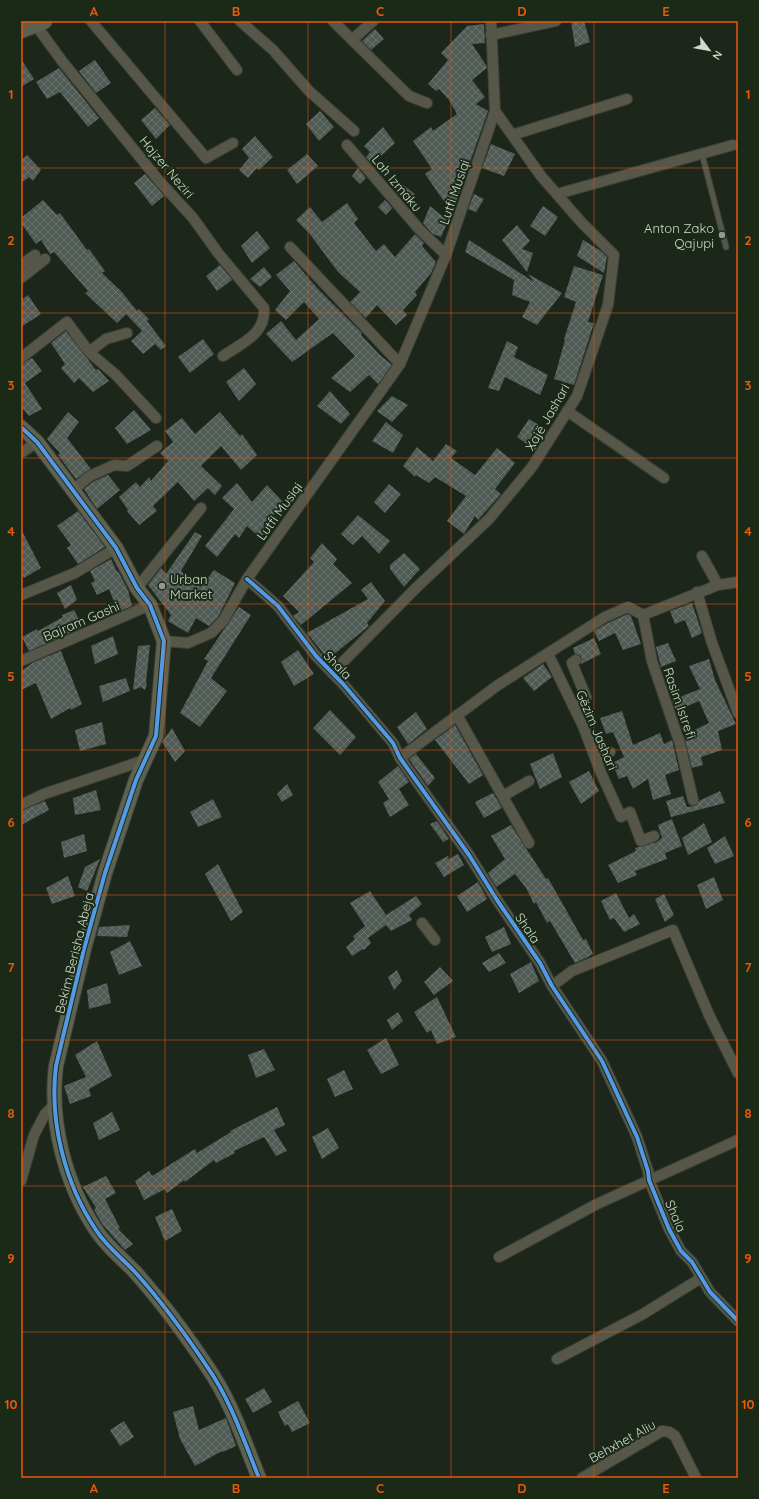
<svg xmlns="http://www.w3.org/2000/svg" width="759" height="1499" font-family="Quicksand,sans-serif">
<defs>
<pattern id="building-cross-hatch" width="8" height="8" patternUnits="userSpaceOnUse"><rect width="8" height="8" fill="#515b55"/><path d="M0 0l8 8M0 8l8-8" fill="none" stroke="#69726c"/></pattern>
</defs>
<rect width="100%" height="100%" fill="#1d261b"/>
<g fill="url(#building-cross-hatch)">
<path d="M571 21H584L590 42 575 47Z"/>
<path d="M484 24 485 43 472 44 486 65 487 68 472 80 485 97 476 104 488 111 452 213 425 174 432 169 413 141 431 127 433 131 457 114 449 100 439 89 436 91 428 84 448 60 441 53 467 26Z"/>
<path d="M375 29 384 39 371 50 362 41Z"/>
<path d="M21 59 34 79 21 87Z"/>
<path d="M95 60 111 83 96 93 79 71Z"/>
<path d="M59 68 99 118 88 127 60 92 47 99 36 82Z"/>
<path d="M155 108 170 125 156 139 141 120Z"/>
<path d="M320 111 334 127 319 141 306 124Z"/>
<path d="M383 127 395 143 372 164 366 157 370 152 364 146Z"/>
<path d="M255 136 273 157 259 170 257 168 248 178 239 170 249 158 242 149Z"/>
<path d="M491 144 515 154 504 176 482 168Z"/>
<path d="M307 154 318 166 297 184 287 170Z"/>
<path d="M27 155 41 170 33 181 29 177 21 183V160Z"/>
<path d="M358 168 366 178 360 184 352 176Z"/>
<path d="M145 174 164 196 152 206 134 183Z"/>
<path d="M403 185 415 194 407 202 397 193Z"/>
<path d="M474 194 484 199 476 212 468 209Z"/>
<path d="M43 200 57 215 60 213 87 250 89 249 105 271 102 273 121 291 137 311 139 309 149 319 147 321 166 346 161 350 155 344 143 354 131 341 142 331 126 314 117 323 85 293 88 291 54 252 50 254 41 240 36 244 21 223V218Z"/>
<path d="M385 200 392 208 386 215 378 207Z"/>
<path d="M347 203 358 219 354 223 376 251 384 244 395 257 415 234 424 243 422 246 436 262 431 273 415 292 417 295 403 310 407 315 396 325 377 305 366 318 350 302 360 292 338 272 309 233 296 220 310 207 322 222Z"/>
<path d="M430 206 448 221 441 237 433 234 423 223Z"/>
<path d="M543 206 558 217 545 236 530 226Z"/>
<path d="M517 225 530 241 522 249 533 253 527 272 502 240Z"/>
<path d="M257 231 270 248 252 263 241 246Z"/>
<path d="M469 240 534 282 528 274 562 293 537 325 522 317 530 302 512 295 514 280 465 252Z"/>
<path d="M583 240 601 251 607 257 604 273 577 256Z"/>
<path d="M294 261 318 289 362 333 361 335 380 355 392 365 378 384 369 375 350 392 331 378 355 356 333 333 292 362 266 334 281 321 296 340 319 319 304 302 286 320 275 310 290 291 276 275Z"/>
<path d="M220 265 232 280 217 291 206 276Z"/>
<path d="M574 266 603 275 588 322 594 323 574 385 554 379 565 340 564 339 576 302 564 297Z"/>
<path d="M264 267 272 277 260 287 250 279Z"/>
<path d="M28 295 41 314 21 327V300Z"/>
<path d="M66 331 96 370 98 369 109 381 93 392 79 378 74 383 61 368 65 364 51 343Z"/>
<path d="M203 339 214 354 190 373 178 357Z"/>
<path d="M507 341 518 347 514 357 548 375 540 395 505 377 499 391 488 388Z"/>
<path d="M32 358 42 371 25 383 42 409 29 416 21 407V364Z"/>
<path d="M244 368 256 384 239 401 226 382Z"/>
<path d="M330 391 350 414 341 424 317 406Z"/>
<path d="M392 396 408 405 392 422 377 411Z"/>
<path d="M134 410 151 430 127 444 115 428Z"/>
<path d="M68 412 79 422 67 438 91 469 76 479 58 455 60 453 47 439Z"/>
<path d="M220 412 240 436 242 434 257 455 241 470 221 446 201 466 222 486 215 495 208 488 194 501 178 482 153 506 157 511 139 525 127 511 128 510 119 497 136 482 140 487 149 477 151 481 168 461 160 453 173 442 165 431 182 418 195 434Z"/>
<path d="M529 419 547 430 535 450 517 437Z"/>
<path d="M386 422 403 435 393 453 372 441Z"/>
<path d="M446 444 457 451 451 458 475 475 497 448 515 463 495 489 501 494 478 520 475 516 464 534 447 521 466 496 435 477 429 483 416 475 415 477 403 466 417 447 433 461Z"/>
<path d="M108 475 120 490 97 509 84 489 93 482Z"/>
<path d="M237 483 252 502 267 485 284 503 269 520 272 524 260 538 247 526 239 538 235 534 217 557 205 546 234 509 222 498Z"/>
<path d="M389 484 401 494 385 513 374 502Z"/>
<path d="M78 511 105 547 78 564 67 548 71 545 57 526Z"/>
<path d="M358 515 390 541 379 554 362 536 353 545 341 534Z"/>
<path d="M21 529 41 568 24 578 21 572Z"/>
<path d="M195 532 202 536 181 571 201 587 214 570 235 583 218 617 209 626 196 618 188 633 168 621 171 615 148 585 161 568 166 574Z"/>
<path d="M322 543 337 559 333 564 352 583 301 625 293 616 299 612 283 596 314 562 310 558Z"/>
<path d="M404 553 420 569 404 587 390 569V565Z"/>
<path d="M111 559 117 572 118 571 128 590 132 606 118 612 109 589 97 595 91 583 95 581 90 571Z"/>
<path d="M371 582 385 601 367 623 369 626 328 659 307 633 368 599 361 590Z"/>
<path d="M71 585 77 600 65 609 57 593Z"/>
<path d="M692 603 702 633 692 638 685 620 675 624 670 611Z"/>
<path d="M239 607 251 615 211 678 227 691 200 727 180 713 208 661 204 659Z"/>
<path d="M74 610 83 627 29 651 22 637 37 629 38 631 63 617 62 615Z"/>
<path d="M628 614 631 616 641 644 623 650 615 633 599 641 594 631 608 623Z"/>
<path d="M113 636 118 654 95 664 91 646Z"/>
<path d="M594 638 601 654 581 664V656L575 654 573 648Z"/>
<path d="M668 643 676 661 661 667 656 647Z"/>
<path d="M150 645 146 682 147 684 145 690 141 687 133 690 138 646Z"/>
<path d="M298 650 314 674 294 686 281 662Z"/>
<path d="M61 651 82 704 71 710 70 708 51 719 36 683 21 690V671L34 662Z"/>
<path d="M709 659 715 680 736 724 718 731 722 750 701 757 703 765 692 768 684 735 709 723 699 701 676 711 672 700 700 689 689 666Z"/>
<path d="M543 664 552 677 534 691 523 678Z"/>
<path d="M126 678 130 691 103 702 99 686Z"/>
<path d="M330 710 356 737 340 755 313 728Z"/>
<path d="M622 711 633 745 660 733 664 744 672 740 679 770 665 775 671 794 653 800 648 779 633 789 627 776 619 779 612 763 624 757 613 732 606 734 600 718Z"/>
<path d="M416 712 427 729 408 744 397 727Z"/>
<path d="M102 722 106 744 80 751 75 730Z"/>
<path d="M455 725 483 775 469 784 435 740Z"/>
<path d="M172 728 185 751 175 762 162 742Z"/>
<path d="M553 753 562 777 540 789 530 764Z"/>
<path d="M416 754 435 778 428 786 409 759Z"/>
<path d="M398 766 409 782 399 789 409 805 390 817 383 803 389 799 378 782Z"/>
<path d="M589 771 599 791 581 804 569 782Z"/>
<path d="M287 784 293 795 282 802 277 794Z"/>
<path d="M96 790 101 810 75 815 73 798Z"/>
<path d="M720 791 725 803 671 817 666 801 683 796 687 807 694 806 699 801Z"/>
<path d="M493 793 502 808 484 818 475 802Z"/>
<path d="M213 799 222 817 198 827 190 812Z"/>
<path d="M45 801 49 810 21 825V811Z"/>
<path d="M672 819 682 846 665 853 667 859 635 871 637 875 618 883 608 865 636 851 635 848 657 842 662 838 658 825Z"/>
<path d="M437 821 449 839 443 842 430 824Z"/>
<path d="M704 823 712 842 688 855 682 838Z"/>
<path d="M511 825 546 879 548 878 583 940 586 939 593 954 586 958 575 963 550 921 547 923 536 902 534 904 526 888 515 874 496 887 488 873 505 859 491 836Z"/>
<path d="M84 834 87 851 64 858 61 842Z"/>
<path d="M725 836 734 856 715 864 707 848Z"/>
<path d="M458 854 464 865 444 877 435 863 448 856 449 859Z"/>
<path d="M100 859 87 891 78 887 85 867Z"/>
<path d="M218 864 243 912 231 921 205 874Z"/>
<path d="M68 876 75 896 52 904 46 888Z"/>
<path d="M714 877 723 900 706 909 697 885Z"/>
<path d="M478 882 487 899 467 912 457 896Z"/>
<path d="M370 891 386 915 416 896 422 904 409 915 412 920 391 931 386 925 368 938 371 943 364 950 363 949 352 956 346 947 355 939 353 936 365 926 350 903Z"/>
<path d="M616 893 629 918 634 914 640 924 624 932 614 918 610 920 601 901Z"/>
<path d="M664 894 674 915 665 922 655 899Z"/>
<path d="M130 925 127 937 97 936 99 927Z"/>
<path d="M504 927 511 944 492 952 485 937Z"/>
<path d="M130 941 142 966 119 975 110 952Z"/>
<path d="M499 953 506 963 489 972 482 963Z"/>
<path d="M531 962 539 981 519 993 510 974Z"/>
<path d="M440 967 453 981 434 995 424 982Z"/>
<path d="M397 970 402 981 394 990 388 977Z"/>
<path d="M107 983 111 1003 89 1009 87 990Z"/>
<path d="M437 997 456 1037 437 1044 431 1030 427 1033 414 1012Z"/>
<path d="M398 1012 403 1021 392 1030 387 1020Z"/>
<path d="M386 1038 399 1065 381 1074 367 1050Z"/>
<path d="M97 1041 112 1076 89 1089 91 1096 70 1104 64 1086 86 1077 75 1055Z"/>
<path d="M264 1049 275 1070 256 1078 248 1055Z"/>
<path d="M344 1070 353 1089 335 1097 327 1079Z"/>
<path d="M277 1107 285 1125 274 1130 287 1151 276 1156 264 1137 234 1151 235 1153 216 1163 214 1160 185 1182 184 1180 167 1193 165 1189 144 1200 135 1181 149 1171 152 1176 195 1149 197 1153 231 1132 230 1131Z"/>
<path d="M112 1112 120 1130 99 1140 93 1123Z"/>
<path d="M328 1128 339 1148 322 1159 312 1137Z"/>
<path d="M106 1176 116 1193 105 1199 120 1228 118 1229 133 1244 125 1250 103 1225 94 1210 96 1208 83 1187Z"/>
<path d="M172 1209 182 1231 165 1241 155 1217Z"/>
<path d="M264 1388 272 1402 253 1413 245 1399Z"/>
<path d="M298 1401 310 1423 292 1432 288 1424 285 1426 278 1412Z"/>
<path d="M193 1406 199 1430 226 1418 236 1446 223 1452 222 1451 195 1466 180 1439 173 1412Z"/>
<path d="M124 1421 134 1437 120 1446 110 1430Z"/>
</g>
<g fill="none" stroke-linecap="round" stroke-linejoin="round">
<g stroke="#3a4238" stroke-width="7">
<path id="lane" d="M702 154 726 247"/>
</g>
<g stroke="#3a4238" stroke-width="12">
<g id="street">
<path d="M91 21 206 158 233 143"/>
<path d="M200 21 237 70"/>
<path d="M240 21 273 50 309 91 354 131"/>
<path d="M333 21 409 96 427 103"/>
<path d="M35 24 62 61 160 182 193 218 218 253 264 308C266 334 242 343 223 356"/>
<path d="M491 35 556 21"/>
<path d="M352 40 373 21"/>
<path d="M512 135 627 99"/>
<path d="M347 145 419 229 446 255"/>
<path d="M557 194 733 145"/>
<path d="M290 247 400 364"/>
<path d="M21 265 35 255"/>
<path d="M21 278 45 259"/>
<path d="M89 352 106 339 127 333"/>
<path d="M21 358 67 322 89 352 116 375 156 418"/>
<path d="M567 411 664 478"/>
<path d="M21 453 37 442"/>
<path d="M73 490 90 476 114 465 127 466 157 446"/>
<path d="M702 556 718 585"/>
<path d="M247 579 278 606 316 656 344 685 393 743 400 758 469 855 497 900 540 963 552 986 602 1061 637 1137 648 1171 649 1180 669 1229 681 1251 692 1262 710 1292 738 1321"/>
<path d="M137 588 201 508"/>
<path d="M697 592 712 643 738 713"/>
<path d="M21 595 75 573 116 548"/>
<path d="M643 615 652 661 680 744 693 800"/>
<path d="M164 641 188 643 211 633 223 621 247 579 400 364 446 255 495 111 491 21"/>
<path d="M548 654 583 726 601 773 621 817 630 812 641 841 654 836"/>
<path d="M21 661 150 605"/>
<path d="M332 673 416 588 489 519 532 467 577 396 608 305 614 255 582 223 541 176 495 111"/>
<path d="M573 706 586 697 572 663 576 660"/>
<path d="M457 715 529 843"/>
<path d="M595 757 610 752"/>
<path d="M400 758 498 685 605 617 628 607 643 615 718 585 738 582"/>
<path d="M503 796 529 781"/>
<path d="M21 805 44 794 145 760"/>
<path d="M422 923 435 940"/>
<path d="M552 986 572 971 673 930 709 1015 738 1073"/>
<path d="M21 1181 34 1135 45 1114 54 1105"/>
<path d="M499 1257 597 1204 738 1140"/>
<path d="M557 1359 643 1314 701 1278"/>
<path d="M582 1478 662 1431 669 1432 675 1436 696 1478"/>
</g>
</g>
<g stroke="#3a4238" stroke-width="16">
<path id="secondary" d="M21 427 37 442 116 548 137 588 150 605 164 641 156 736 136 780 105 873 84 949 56 1066C49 1121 65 1184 96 1230 106 1246 122 1258 135 1272 162 1302 186 1335 208 1368 231 1401 244 1441 259 1478"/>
</g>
<g stroke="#3a4238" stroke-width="18">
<path id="primary" d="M21 30 44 21"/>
</g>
<use href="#lane" stroke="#565649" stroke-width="5"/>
<use href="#street" stroke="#565649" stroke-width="10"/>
<use href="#secondary" stroke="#606251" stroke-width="14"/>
<use href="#primary" stroke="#5e5f4e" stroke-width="16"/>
<g stroke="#1a2a17" stroke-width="6">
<g id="cycleway">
<path d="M21 427 37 442 116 548 137 588 150 605 164 641 156 736 136 780 105 873 84 949 56 1066C49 1121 65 1184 96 1230 106 1246 122 1258 135 1272 162 1302 186 1335 208 1368 231 1401 244 1441 259 1478"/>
<path d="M247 579 278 606 316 656 344 685 393 743 400 758 469 855 497 900 540 963 552 986 602 1061 637 1137 648 1171 649 1180 669 1229 681 1251 692 1262 710 1292 738 1321"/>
</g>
</g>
<use href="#cycleway" stroke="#5399e6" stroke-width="4"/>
</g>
<path fill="none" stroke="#e8590c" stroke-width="1" stroke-opacity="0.55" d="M165 21V1478M308 21V1478M451 21V1478M594 21V1478M21 168H738M21 313H738M21 458H738M21 604H738M21 750H738M21 895H738M21 1040H738M21 1186H738M21 1332H738"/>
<g fill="#919a8f" stroke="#1a2a17" stroke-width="1.5">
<circle cx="722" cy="235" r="4"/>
<circle cx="162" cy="586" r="4"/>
</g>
<g text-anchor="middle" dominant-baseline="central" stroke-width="4" stroke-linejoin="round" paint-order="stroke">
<g font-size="13" fill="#cfd9cd" stroke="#1a2a17">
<text transform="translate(167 167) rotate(50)">Hajzer Neziri</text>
<text transform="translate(397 183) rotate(50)">Lah Izmaku</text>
<text transform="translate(454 192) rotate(-71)">Lutfi Musiqi</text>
<text transform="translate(547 417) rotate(-60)">Xajë Jashari</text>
<text transform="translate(279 511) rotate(-54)">Lutfi Musiqi</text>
<text transform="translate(81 621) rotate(-23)">Bajram Gashi</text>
<text transform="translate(338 665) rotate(46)">Shala</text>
<text transform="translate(680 703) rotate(71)">Rasim Istrefi</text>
<text transform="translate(597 730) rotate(67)">Gëzim Jashari</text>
<text transform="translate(528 928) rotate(56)">Shala</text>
<text transform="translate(74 953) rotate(-76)">Bekim Berisha Abeja</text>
<text transform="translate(676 1216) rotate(67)">Shala</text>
<text transform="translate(622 1441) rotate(-29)">Behxhet Aliu</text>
</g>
<g font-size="13" fill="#cfd9cd" stroke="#1a2a17" text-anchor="end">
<text x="714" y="228">Anton Zako<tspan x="714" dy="15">Qajupi</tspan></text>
<text x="170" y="579" text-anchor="start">Urban<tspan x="170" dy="15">Market</tspan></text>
</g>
</g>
<rect width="759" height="1499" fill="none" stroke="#1a2a17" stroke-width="44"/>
<g transform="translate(709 50) rotate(122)" stroke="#1a2a17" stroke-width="3" paint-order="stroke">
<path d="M0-3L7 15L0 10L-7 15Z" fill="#cfd9cd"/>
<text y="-6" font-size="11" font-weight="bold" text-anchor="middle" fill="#cfd9cd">N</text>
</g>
<rect x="22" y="22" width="715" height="1455" fill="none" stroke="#e8590c" stroke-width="1.5"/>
<g font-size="13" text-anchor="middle" font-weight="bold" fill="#e8590c">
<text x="94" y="16">A</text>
<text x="236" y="16">B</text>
<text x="380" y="16">C</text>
<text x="522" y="16">D</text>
<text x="666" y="16">E</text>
<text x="11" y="99">1</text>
<text x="748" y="99">1</text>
<text x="11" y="245">2</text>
<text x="748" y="245">2</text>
<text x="11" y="390">3</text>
<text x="748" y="390">3</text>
<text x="11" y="536">4</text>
<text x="748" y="536">4</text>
<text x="11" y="681">5</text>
<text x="748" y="681">5</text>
<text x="11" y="827">6</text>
<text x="748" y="827">6</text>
<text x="11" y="972">7</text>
<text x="748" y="972">7</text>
<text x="11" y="1118">8</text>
<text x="748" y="1118">8</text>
<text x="11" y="1263">9</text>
<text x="748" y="1263">9</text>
<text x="11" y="1409">10</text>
<text x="748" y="1409">10</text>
<text x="94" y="1493">A</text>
<text x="236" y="1493">B</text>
<text x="380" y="1493">C</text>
<text x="522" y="1493">D</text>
<text x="666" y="1493">E</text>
</g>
</svg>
